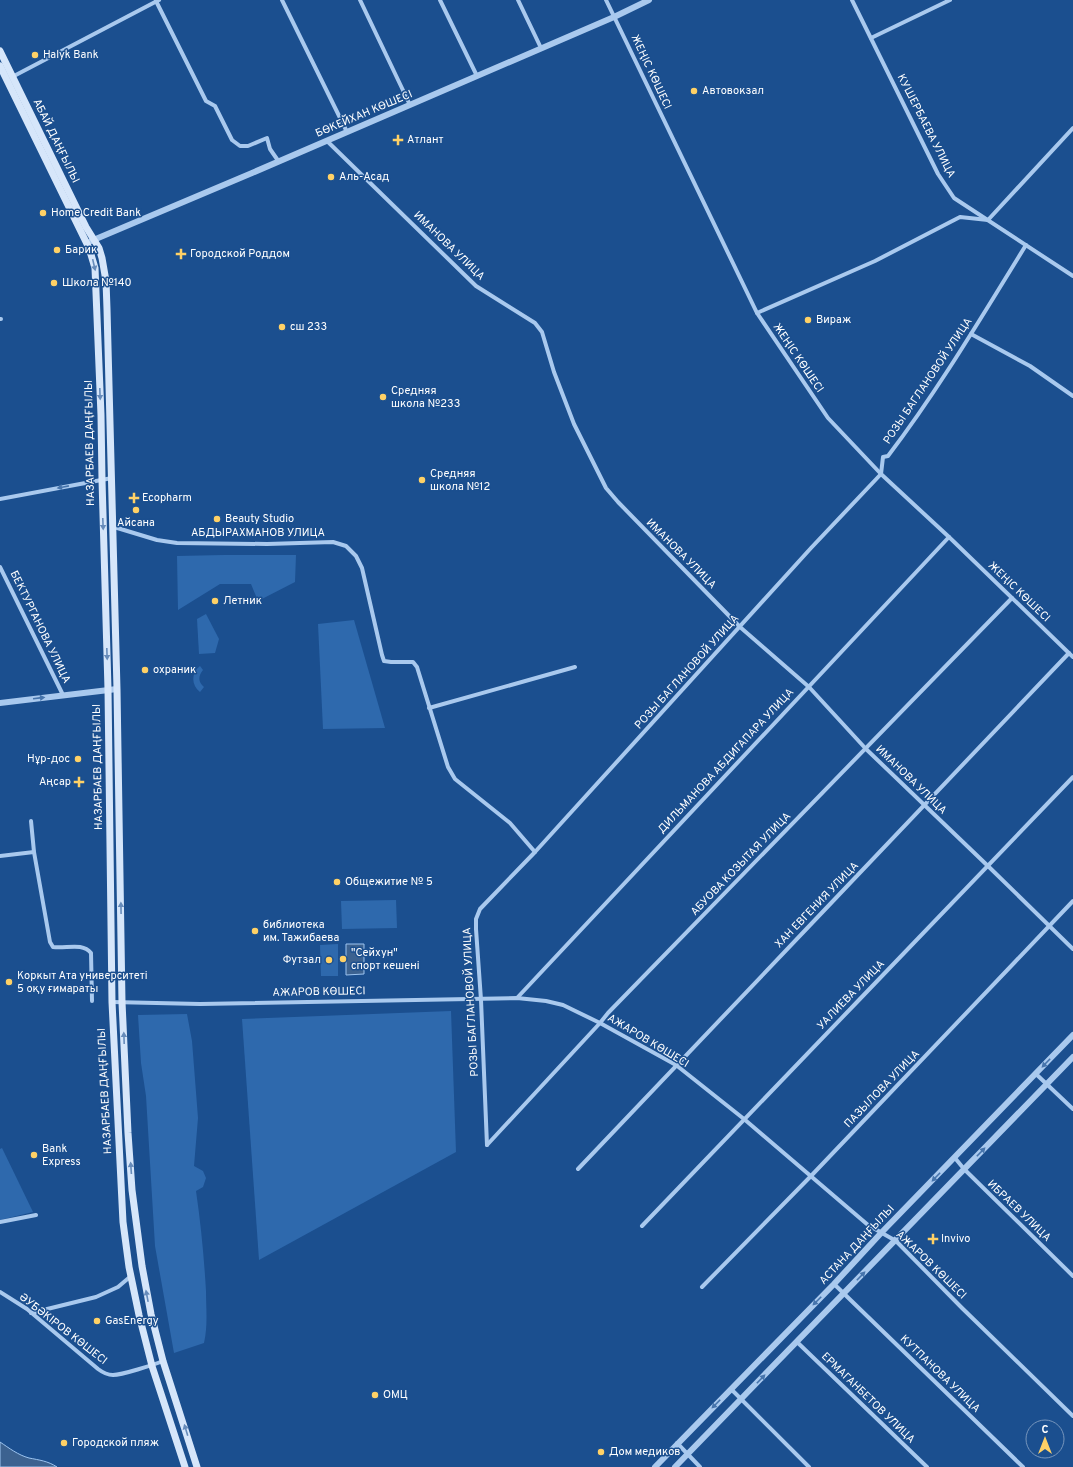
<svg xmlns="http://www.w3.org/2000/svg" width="1073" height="1467" font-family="Overpass,sans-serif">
<rect width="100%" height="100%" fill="#1b4f8f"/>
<g fill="#2e69ad">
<path d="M224 555H296L295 582 258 601 251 584H220L178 610 177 556Z"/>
<path d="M206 614 219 639 215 653 199 654 197 619Z"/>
<path d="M354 620 385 728 323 729 318 624Z"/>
<path d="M200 666 203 670C198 676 198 682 204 687L200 692C191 685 191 673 200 666Z"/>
<path d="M396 900 397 928 342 929 341 901Z"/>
<path d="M338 944V976H321L320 945Z"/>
<path d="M451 1011 456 1152 259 1260 242 1019Z"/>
<path d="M187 1014 192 1041 198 1118 194 1166 203 1171 206 1178 203 1187 196 1191C201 1225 204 1257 206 1291 206 1309 208 1325 204 1343L174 1353 155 1246 146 1096 141 1063 138 1015Z"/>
<path d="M2 1148 33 1212 0 1220V1149Z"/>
</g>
<g fill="#3c6290" stroke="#9cc4f0">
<path d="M346 944H364V974L346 975Z"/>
<path d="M0 1442C9 1448 18 1455 29 1458 39 1460 48 1461 57 1467H0Z"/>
</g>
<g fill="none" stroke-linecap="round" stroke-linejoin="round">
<g stroke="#a9c9ee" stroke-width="4">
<path d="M282 0 347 132"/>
<path d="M360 0 410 105"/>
<path d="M440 0 477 76"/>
<path d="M518 0 541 48"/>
<path d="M606 0 757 313 828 418 881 474 949 537 1073 657"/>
<path d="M852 0 938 174 954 198 1073 276"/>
<path d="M156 1 206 101 215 106 232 140 240 146H248L267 138 270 149 279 162"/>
<path d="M871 38 950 0"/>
<path d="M12 77 159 0"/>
<path d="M327 141 476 286 535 323 542 332 554 372 574 424 606 488 618 502 740 627 809 687 866 749 989 867 1073 949"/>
<path d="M757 313 875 261 960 217 988 220 1073 128"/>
<path d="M0 319H1"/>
<path d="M971 334 1030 366 1073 396"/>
<path d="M0 499 112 478"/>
<path d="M114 527 157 540 177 543 267 544 333 542 346 546 356 556 362 568 382 655 384 661 391 662H413L417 667 448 767 455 779 510 823 535 852"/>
<path d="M0 567 63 695"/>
<path d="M429 708 575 667"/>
<path d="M31 821 34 852 50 942 53 947C66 949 82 942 91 953L92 1001"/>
<path d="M0 856 34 852"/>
<path d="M517 998 949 537"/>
<path d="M112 1002 200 1004 517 998 546 1001 563 1005 600 1023 676 1065 744 1119 868 1225 896 1241 962 1308 1073 1416"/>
<path d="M1036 1074 1073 1109"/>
<path d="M487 1145 481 1000 476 929V919L480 909 535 852 811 548 881 474 883 457 888 456C939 389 982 316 1026 245"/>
<path d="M487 1145 600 1023 608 1013 1012 598"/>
<path d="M955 1158 964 1169 1073 1276"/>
<path d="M578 1169C741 996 906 826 1069 653"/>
<path d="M0 1222 36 1215"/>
<path d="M642 1226C785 1075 930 928 1073 777"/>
<path d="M834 1284 1023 1467"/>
<path d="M702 1287 811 1176 1073 901"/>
<path d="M0 1292 27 1309 98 1369C102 1372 107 1375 113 1375 122 1375 153 1365 163 1361"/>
<path d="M31 1313 96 1297 118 1287 131 1276"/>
<path d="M797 1342 927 1467"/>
<path d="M731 1389 809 1467"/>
<path d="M677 1443 700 1467"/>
</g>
<g stroke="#a9c9ee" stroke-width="6">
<path d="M91 241 252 173 614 17 649 0"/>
<path d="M0 703 117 689"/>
<path d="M655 1467 834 1284 882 1232 1073 1035"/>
<path d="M675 1467 1073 1057"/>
</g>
<g stroke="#d6e6fa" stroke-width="7">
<path d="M0 51 86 227 99 248 102 258 106 281 107 309 117 689 122 1002 128 1133 132 1190 142 1266 151 1314 163 1361 197 1467"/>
<path d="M0 66 89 248 95 268 101 415 102 480 108 689 112 1002 123 1222 129 1267 139 1315 152 1366 185 1467"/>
</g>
</g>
<defs><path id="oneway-solid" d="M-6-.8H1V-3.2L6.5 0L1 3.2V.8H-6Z"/></defs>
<g fill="#668bba">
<use href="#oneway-solid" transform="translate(94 265) rotate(77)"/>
<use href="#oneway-solid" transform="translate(100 394) rotate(88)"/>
<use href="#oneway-solid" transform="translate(103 524) rotate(88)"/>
<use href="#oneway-solid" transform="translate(107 654) rotate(88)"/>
<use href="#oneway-solid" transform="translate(121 908) rotate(-91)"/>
<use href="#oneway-solid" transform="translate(124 1038) rotate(-92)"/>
<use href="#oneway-solid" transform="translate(131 1168) rotate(-94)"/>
<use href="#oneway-solid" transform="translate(147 1296) rotate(-101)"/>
<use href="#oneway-solid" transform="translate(186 1430) rotate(-107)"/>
</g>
<g fill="#4674ac">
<use href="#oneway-solid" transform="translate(63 487) rotate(169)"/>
<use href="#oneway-solid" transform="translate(39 698) rotate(-7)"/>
<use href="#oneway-solid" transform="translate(1046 1063) rotate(134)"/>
<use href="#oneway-solid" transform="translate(981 1152) rotate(-46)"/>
<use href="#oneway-solid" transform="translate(936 1177) rotate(134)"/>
<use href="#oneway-solid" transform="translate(861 1276) rotate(-46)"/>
<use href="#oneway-solid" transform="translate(817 1301) rotate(135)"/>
<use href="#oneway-solid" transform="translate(761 1379) rotate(-46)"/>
<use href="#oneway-solid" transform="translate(716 1404) rotate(135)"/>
</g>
<g fill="#ffd166" stroke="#1b4f8f" stroke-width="1.5">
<circle cx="35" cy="55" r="4"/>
<circle cx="694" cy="91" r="4"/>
<path d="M396 134h4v4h4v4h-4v4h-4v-4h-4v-4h4z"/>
<circle cx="331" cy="177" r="4"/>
<circle cx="43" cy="213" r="4"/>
<circle cx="57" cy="250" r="4"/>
<path d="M179 248h4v4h4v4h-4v4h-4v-4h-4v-4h4z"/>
<circle cx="54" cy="283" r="4"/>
<circle cx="808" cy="320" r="4"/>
<circle cx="282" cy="327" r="4"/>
<circle cx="383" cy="397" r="4"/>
<circle cx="422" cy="480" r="4"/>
<path d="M132 492h4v4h4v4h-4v4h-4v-4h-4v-4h4z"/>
<circle cx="136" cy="510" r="4"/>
<circle cx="217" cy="519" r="4"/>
<circle cx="215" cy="601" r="4"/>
<circle cx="145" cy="670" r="4"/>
<circle cx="78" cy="759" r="4"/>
<path d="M77 776h4v4h4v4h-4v4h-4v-4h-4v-4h4z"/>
<circle cx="337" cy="882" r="4"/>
<circle cx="255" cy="931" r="4"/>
<circle cx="343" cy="959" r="4"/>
<circle cx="329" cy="960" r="4"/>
<circle cx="9" cy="982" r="4"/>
<circle cx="34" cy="1155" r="4"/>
<path d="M931 1233h4v4h4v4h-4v4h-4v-4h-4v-4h4z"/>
<circle cx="97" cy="1321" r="4"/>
<circle cx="375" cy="1395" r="4"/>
<circle cx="64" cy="1443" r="4"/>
<circle cx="601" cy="1452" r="4"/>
</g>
<g text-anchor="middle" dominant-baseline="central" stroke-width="3" stroke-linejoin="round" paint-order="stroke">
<g font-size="11" fill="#fff" stroke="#1b4f8f" text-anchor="start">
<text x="43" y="55">Halyk Bank</text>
<text x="702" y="91">Автовокзал</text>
<text x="407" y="140">Атлант</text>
<text x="339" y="177">Аль-Асад</text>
<text x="51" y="213">Home Credit Bank</text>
<text x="65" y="250">Барик</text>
<text x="190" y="254">Городской Роддом</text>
<text x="62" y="283">Школа №140</text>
<text x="816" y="320">Вираж</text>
<text x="290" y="327">сш 233</text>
<text x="391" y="391">Средняя<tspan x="391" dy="13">школа №233</tspan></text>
<text x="430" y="474">Средняя<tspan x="430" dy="13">школа №12</tspan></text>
<text x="142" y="498">Ecopharm</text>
<text x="225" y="519">Beauty Studio</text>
<text x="136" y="523" text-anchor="middle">Айсана</text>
<text x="223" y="601">Летник</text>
<text x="153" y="670">охраник</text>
<text x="70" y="759" text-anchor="end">Нұр-дос</text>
<text x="71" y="782" text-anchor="end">Аңсар</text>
<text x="345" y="882">Общежитие № 5</text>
<text x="263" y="925">библиотека<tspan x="263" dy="13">им. Тажибаева</tspan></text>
<text x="351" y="953">"Сейхун"<tspan x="351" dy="13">спорт кешені</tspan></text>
<text x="321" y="960" text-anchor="end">Футзал</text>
<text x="17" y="976">Коркыт Ата университеті<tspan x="17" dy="13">5 оқу ғимараты</tspan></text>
<text x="42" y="1149">Bank<tspan x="42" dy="13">Express</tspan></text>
<text x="941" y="1239">Invivo</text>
<text x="105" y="1321">GasEnergy</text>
<text x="383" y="1395">ОМЦ</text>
<text x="72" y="1443">Городской пляж</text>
<text x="609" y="1452">Дом медиков</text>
</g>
<g font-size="11" fill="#fff" stroke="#1b4f8f">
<text transform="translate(651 72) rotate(65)">ЖЕҢІС КӨШЕСІ</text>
<text transform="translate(364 114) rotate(-23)">БӨКЕЙХАН КӨШЕСІ</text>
<text transform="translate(926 126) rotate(63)">КУШЕРБАЕВА УЛИЦА</text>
<text transform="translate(56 141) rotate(64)">АБАЙ ДАҢҒЫЛЫ</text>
<text transform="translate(449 246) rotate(44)">ИМАНОВА УЛИЦА</text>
<text transform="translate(798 358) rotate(56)">ЖЕҢІС КӨШЕСІ</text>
<text transform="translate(928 381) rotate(-56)">РОЗЫ БАГЛАНОВОЙ УЛИЦА</text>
<text transform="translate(90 443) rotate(-91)">НАЗАРБАЕВ ДАҢҒЫЛЫ</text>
<text x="258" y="533">АБДЫРАХМАНОВ УЛИЦА</text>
<text transform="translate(681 554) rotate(45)">ИМАНОВА УЛИЦА</text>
<text transform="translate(1019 592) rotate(44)">ЖЕҢІС КӨШЕСІ</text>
<text transform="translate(40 627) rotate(64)">БЕКТУРГАНОВА УЛИЦА</text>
<text transform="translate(687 672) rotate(-48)">РОЗЫ БАГЛАНОВОЙ УЛИЦА</text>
<text transform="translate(726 761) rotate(-47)">ДИЛЬМАНОВА АБДИГАПАРА УЛИЦА</text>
<text transform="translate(98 767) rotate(-91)">НАЗАРБАЕВ ДАҢҒЫЛЫ</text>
<text transform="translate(911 780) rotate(44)">ИМАНОВА УЛИЦА</text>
<text transform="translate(741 864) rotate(-46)">АБУОВА КОЗЫТАЯ УЛИЦА</text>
<text transform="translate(817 905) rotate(-46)">ХАН ЕВГЕНИЯ УЛИЦА</text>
<text transform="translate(319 992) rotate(-1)">АЖАРОВ КӨШЕСІ</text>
<text transform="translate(851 995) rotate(-46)">УАЛИЕВА УЛИЦА</text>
<text transform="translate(471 1002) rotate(-93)">РОЗЫ БАГЛАНОВОЙ УЛИЦА</text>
<text transform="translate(648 1041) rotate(31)">АЖАРОВ КӨШЕСІ</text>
<text transform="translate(882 1089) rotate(-46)">ПАЗЫЛОВА УЛИЦА</text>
<text transform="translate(105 1091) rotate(-93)">НАЗАРБАЕВ ДАҢҒЫЛЫ</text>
<text transform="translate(1019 1211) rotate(44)">ИБРАЕВ УЛИЦА</text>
<text transform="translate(857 1245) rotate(-47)">АСТАНА ДАҢҒЫЛЫ</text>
<text transform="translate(931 1265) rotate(44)">АЖАРОВ КӨШЕСІ</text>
<text transform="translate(63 1329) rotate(38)">ӘУБӘКІРОВ КӨШЕСІ</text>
<text transform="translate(940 1374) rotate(44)">КУТПАНОВА УЛИЦА</text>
<text transform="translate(868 1398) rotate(44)">ЕРМАГАНБЕТОВ УЛИЦА</text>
</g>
</g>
<g transform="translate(1045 1439)"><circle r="19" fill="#1b4f8f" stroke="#7695bc"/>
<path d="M0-3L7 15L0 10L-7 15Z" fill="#ffd166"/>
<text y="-6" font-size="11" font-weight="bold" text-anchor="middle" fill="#ffffff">С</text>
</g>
</svg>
